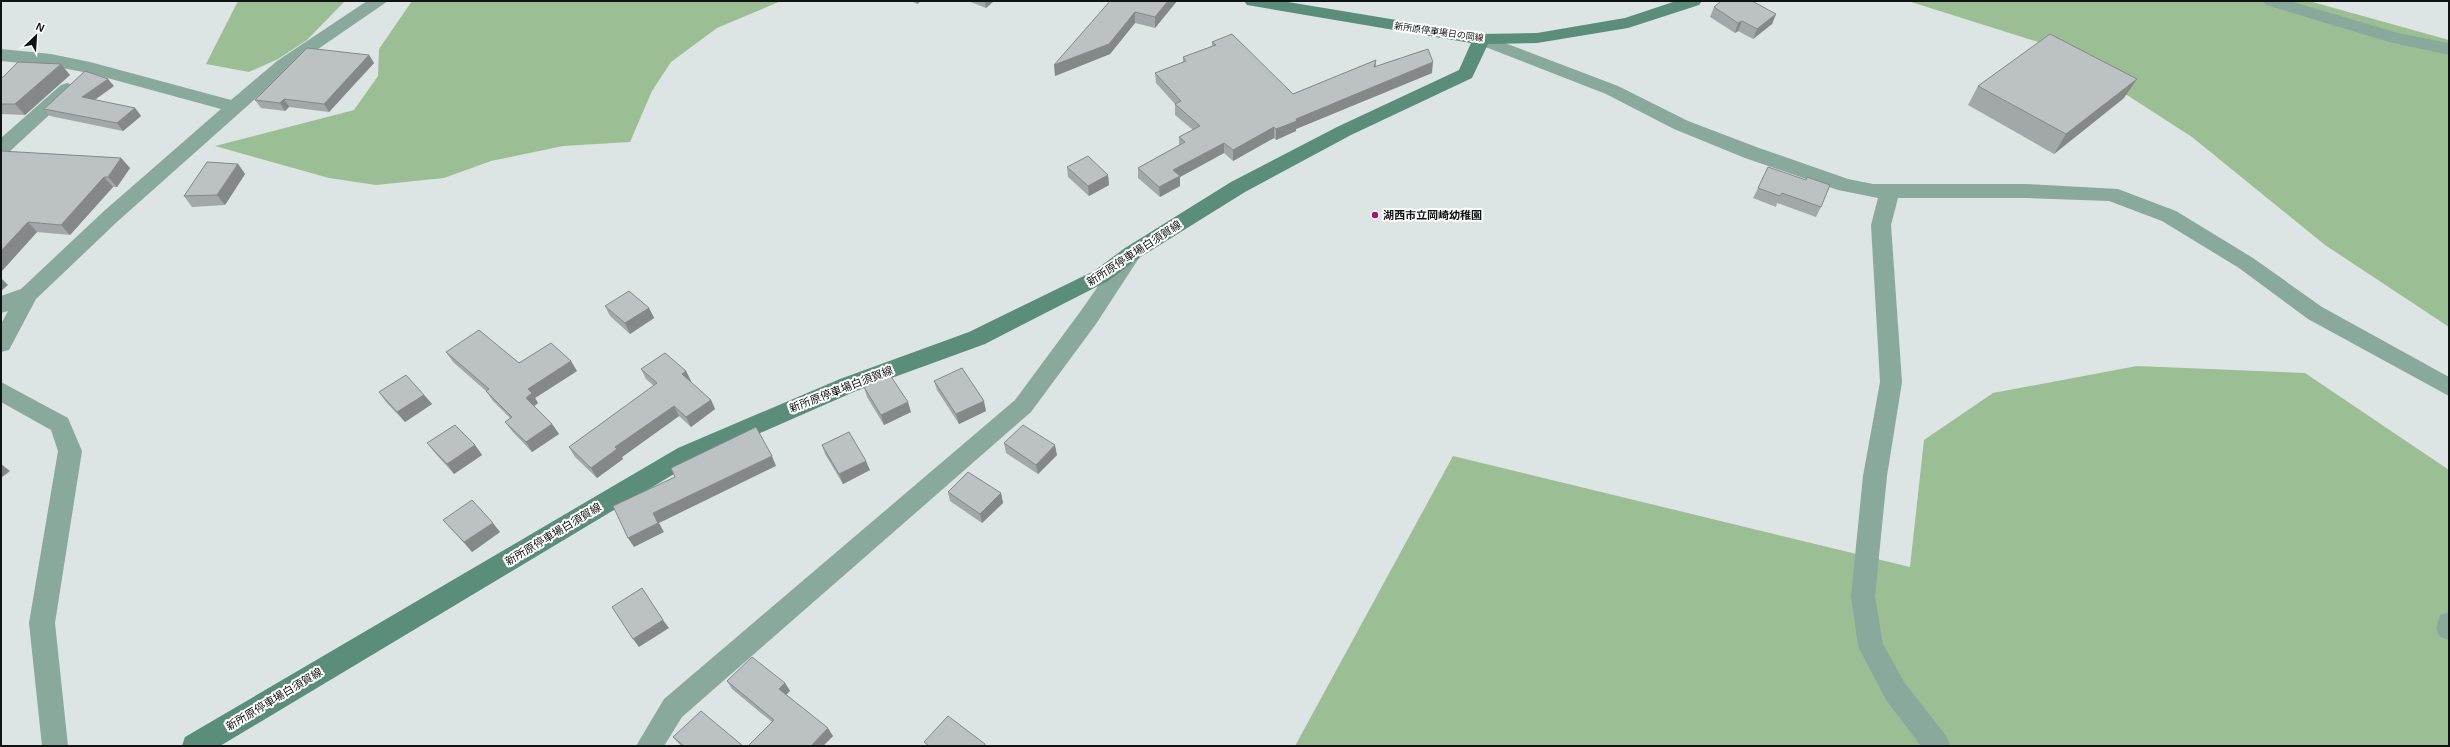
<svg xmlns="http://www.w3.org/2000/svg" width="2450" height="747" font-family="Helvetica,'Noto Sans JP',sans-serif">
<rect width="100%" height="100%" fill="#dde4e4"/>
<g fill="#9cbe94">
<path d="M238 1H345L307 40 278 59 249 72 206 64Z"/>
<path d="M412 1H781L717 28 671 62 652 91 630 142 563 146 491 161 444 178 376 185 329 178 215 146 354 110 378 76 379 49Z"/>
<path d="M1908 1H2309L2449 40V327L2325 245 2192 137 2051 46Z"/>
<path d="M2137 366 2305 373 2449 470V746H1295L1453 456 1910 567 1924 440 1993 393Z"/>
</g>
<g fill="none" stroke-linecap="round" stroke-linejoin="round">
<g fill="#88a99c" fill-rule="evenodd">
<path d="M367 1H388L289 69 118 221 36 299 9 350 1 352V324L8 311 1 313V296L21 289 104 211 221 109 89 73 51 66 1 61V49L51 54 90 62 231 100 277 61Z"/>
<path d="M2263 1H2290L2398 33 2449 43V55L2389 42 2266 5Z"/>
<path d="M1481 34 1618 86 1688 121 1759 148 1848 179 1873 184H2026L2118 189 2176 211 2253 258 2322 307 2449 377V396L2308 319 2239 268 2162 221 2109 201 2026 198H1898L1891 225 1902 382 1887 476 1875 596 1883 644 1904 682 1947 737 1950 746H1921L1886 700 1862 654 1858 646 1851 596 1863 476 1880 382 1871 225 1878 198 1838 190 1745 158 1674 129 1606 94 1475 43 1472 39 1475 35Z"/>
<path d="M67 83 73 85 76 89 73 93 8 153 1 154V138L61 85Z"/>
<path d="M1132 246 1139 248 1142 253 1139 258 1096 324 1031 412 682 717 664 746H636L664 699 1015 400 1080 312 1125 248Z"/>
<path d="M1 382 68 418 82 451 55 623 68 746H42L29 623 58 451 51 430 1 402Z"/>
<path d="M2449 612V640L2440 637 2436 629 2440 615Z"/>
</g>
<path fill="#5a8d7a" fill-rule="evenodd" d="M1244 1H1282L1481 34 1537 33 1625 18 1676 1H1702L1699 5 1628 28 1537 43 1488 44 1472 78 1351 135 1245 192 1139 258 1108 281 985 344 856 391 694 462 220 746H182L185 737 678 448 840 379 969 332 1094 271 1125 248 1231 182 1337 127 1459 70 1471 43 1253 6 1247 5Z"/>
</g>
<g fill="#a2a7a9">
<path d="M911 1H921L917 4Z"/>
<path d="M968 1H994L986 8Z"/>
<path d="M1110 1H1177L1155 28 1135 23 1110 54 1055 76Z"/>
<path d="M1714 7 1776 14 1772 24 1753 39 1738 31 1735 33 1710 17Z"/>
<path d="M1212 42 1293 94 1376 60V66L1432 73 1296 129V131L1276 140 1274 138 1233 161 1224 153 1180 177V186L1160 197 1138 178V168L1179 145V137L1193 130 1175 115V104L1156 83 1155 73 1183 62V57L1212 46Z"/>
<path d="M369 55 374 63 329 112 289 107 285 111 261 108 255 100Z"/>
<path d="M70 75 25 115 1 114V79Z"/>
<path d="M114 86 95 100 135 108 141 116 123 131 50 116 44 109Z"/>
<path d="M1978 86 2124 98 2054 154 1968 105Z"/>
<path d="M1 151 121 158 130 168 117 187H113L70 235 37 232 1 272Z"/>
<path d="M238 164 245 174 225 205 192 207 184 196Z"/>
<path d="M1067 167 1108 175 1109 185 1089 196 1068 177Z"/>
<path d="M1768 167 1821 207 1816 217 1777 203 1776 207 1753 198 1758 188Z"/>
<path d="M605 306 649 308 654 318 630 334 610 316Z"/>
<path d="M446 352 577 371 535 398 538 403 534 406 552 424 559 434 532 452 512 431 505 422 510 418 493 401 486 391 453 362Z"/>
<path d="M641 369 686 371 691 381 690 382 711 400 715 409 691 427 679 416 622 457 623 459 597 478 575 457 569 447 654 386 646 379Z"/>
<path d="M934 381 986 411 959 424 937 390Z"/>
<path d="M864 387 911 412 884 425 867 397Z"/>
<path d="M379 392 424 395 432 404 405 422 386 402Z"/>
<path d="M427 443 475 445 482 455 454 474 435 453Z"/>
<path d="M1004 443 1057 455 1038 474 1006 453Z"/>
<path d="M822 445 870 470 843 484 825 454Z"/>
<path d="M948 492 1001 493 1003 503 982 523 950 501Z"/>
<path d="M443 520 500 532 472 552Z"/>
<path d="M727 681 785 683 790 691 786 694 833 736 823 746H748L772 722 732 689Z"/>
<path d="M673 737 743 746H681Z"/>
</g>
<g fill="#848889">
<path d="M917 1H921L917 4Z"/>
<path d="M985 1H994L986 8Z"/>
<path d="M1168 1H1177L1155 28V17Z"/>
<path d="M1135 12V23L1110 54 1055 76 1054 65Z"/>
<path d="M1776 14 1772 24 1753 39 1757 29Z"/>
<path d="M1742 21 1738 31 1735 33 1738 23Z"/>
<path d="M369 55 374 63 329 112 324 104Z"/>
<path d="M1433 62 1432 73 1296 129V131L1276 140V129L1296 119Z"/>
<path d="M61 64 70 75 25 115 15 104Z"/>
<path d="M108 79 114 86 88 104 82 97Z"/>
<path d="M2137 79 2124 98 2054 154 2066 134Z"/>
<path d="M284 99 289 107 285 111 280 103Z"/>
<path d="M135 108 141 116 123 131 117 123Z"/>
<path d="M1274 127V138L1233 161V150Z"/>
<path d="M1224 143V153L1180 177V186L1160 197 1159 187 1173 170Z"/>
<path d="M121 158 130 168 117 187 108 177Z"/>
<path d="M238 164 245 174 225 205 217 195Z"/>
<path d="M1108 175 1109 185 1089 196 1088 186Z"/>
<path d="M104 177 113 187 70 235 61 225Z"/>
<path d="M28 222 37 232 1 272V251Z"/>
<path d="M1 278 8 285 1 291Z"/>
<path d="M649 308 654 318 630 334 625 323Z"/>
<path d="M571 361 577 371 535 398 538 403 532 408 526 398 528 389Z"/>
<path d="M686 371 691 381 687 384 682 374Z"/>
<path d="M424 395 432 404 405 422 397 412Z"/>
<path d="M711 400 715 409 691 427 686 417Z"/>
<path d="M984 401 986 411 959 424 956 414Z"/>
<path d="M908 402 911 412 884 425 881 415Z"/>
<path d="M674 406 679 416 622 457 623 459 597 478 591 468 615 447Z"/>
<path d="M552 424 559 434 532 452 526 442Z"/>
<path d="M475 445 482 455 454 474 447 464Z"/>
<path d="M1055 445 1057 455 1038 474 1036 465Z"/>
<path d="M772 456 776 466 659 523 664 532 634 547 628 538 653 513Z"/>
<path d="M866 461 870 470 843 484 839 474Z"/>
<path d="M1 464 10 471 1 478Z"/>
<path d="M1001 493 1003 503 982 523 980 514Z"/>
<path d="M493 523 500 532 472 552 464 542Z"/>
<path d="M663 620 669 628 639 647 633 639Z"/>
<path d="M785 683 790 691 784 697 779 689Z"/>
<path d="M828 728 833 736 823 746H811Z"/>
</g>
<g fill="#bcc2c4" stroke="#848889">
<path d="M1110 1H1168L1155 17 1135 12 1109 44 1054 65Z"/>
<path d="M1721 1H1752L1776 14 1757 29 1742 21 1738 23 1714 7Z"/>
<path d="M1232 34 1293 94 1376 60 1374 67 1428 49 1433 62 1296 119 1297 121 1276 129 1274 127 1233 150 1224 143 1173 170 1180 176 1159 187 1138 168 1185 142 1179 137 1200 126 1175 104 1181 101 1155 73 1186 61 1183 57 1216 45 1212 42Z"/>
<path d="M2050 34 2137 79 2066 134 1978 86Z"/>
<path d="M307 48 369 55 324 104 284 99 280 103 255 100Z"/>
<path d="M18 62 61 64 15 104H1V79Z"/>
<path d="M85 71 108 79 82 97 135 108 117 123 44 109Z"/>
<path d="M1 151 121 158 108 177H104L61 225 28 222 1 251Z"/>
<path d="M1088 156 1108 175 1088 186 1067 167Z"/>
<path d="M207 162 238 164 217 195 184 196Z"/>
<path d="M1768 167 1806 180 1807 177 1830 185 1821 207 1782 193 1780 196 1758 188Z"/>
<path d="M629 291 649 308 625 323 605 306Z"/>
<path d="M479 330 519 363 551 343 571 361 528 389 532 393 526 398 552 424 526 442 505 422 512 417 486 391 489 389 446 352Z"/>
<path d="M665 353 686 371 682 374 711 400 686 417 674 406 615 447 617 449 591 468 569 447 657 383 641 369Z"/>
<path d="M962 368 984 401 956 414 934 381Z"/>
<path d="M406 375 424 395 397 412 379 392Z"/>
<path d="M890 375 908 402 881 415 864 387Z"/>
<path d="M455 425 475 445 447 464 427 443Z"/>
<path d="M1023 425 1055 445 1036 465 1004 443Z"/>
<path d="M756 427 772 456 653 513 658 523 628 538 613 506 675 477 671 468Z"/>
<path d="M849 432 866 461 839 474 822 445Z"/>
<path d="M968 472 1001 493 980 514 948 492Z"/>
<path d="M472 500 493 523 464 542 443 520Z"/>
<path d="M642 588 663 620 633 639 612 607Z"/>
<path d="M752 657 785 683 779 689 828 728 811 746H748L774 720 727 681Z"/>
<path d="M701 711 743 746H684L673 737Z"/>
<path d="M948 716 985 744 984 746H929L924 742Z"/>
</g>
<circle fill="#961c77" stroke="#fff" stroke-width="1.5" cx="1375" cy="215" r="4"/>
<g text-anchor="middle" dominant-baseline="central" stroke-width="4" stroke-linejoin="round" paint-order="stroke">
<g font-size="9" fill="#101313" stroke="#fff">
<text transform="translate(1439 32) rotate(8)">新所原停車場日の岡線</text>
</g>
<g font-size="11" font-weight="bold" fill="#101313" stroke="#fff" text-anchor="start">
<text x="1383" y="215">湖西市立岡崎幼稚園</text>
</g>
<g font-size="11" fill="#101313" stroke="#fff">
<text transform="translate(1134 253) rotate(-33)">新所原停車場白須賀線</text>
<text transform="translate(841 389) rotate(-21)">新所原停車場白須賀線</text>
<text transform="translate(553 534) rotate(-31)">新所原停車場白須賀線</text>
<text transform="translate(274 699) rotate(-31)">新所原停車場白須賀線</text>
</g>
</g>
<rect width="2450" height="747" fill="none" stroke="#101313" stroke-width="4"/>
<g transform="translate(36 36) rotate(25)" stroke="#ffffff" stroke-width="3" paint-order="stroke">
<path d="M0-3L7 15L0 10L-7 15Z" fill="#101313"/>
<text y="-6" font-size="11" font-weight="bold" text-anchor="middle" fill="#101313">N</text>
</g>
</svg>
